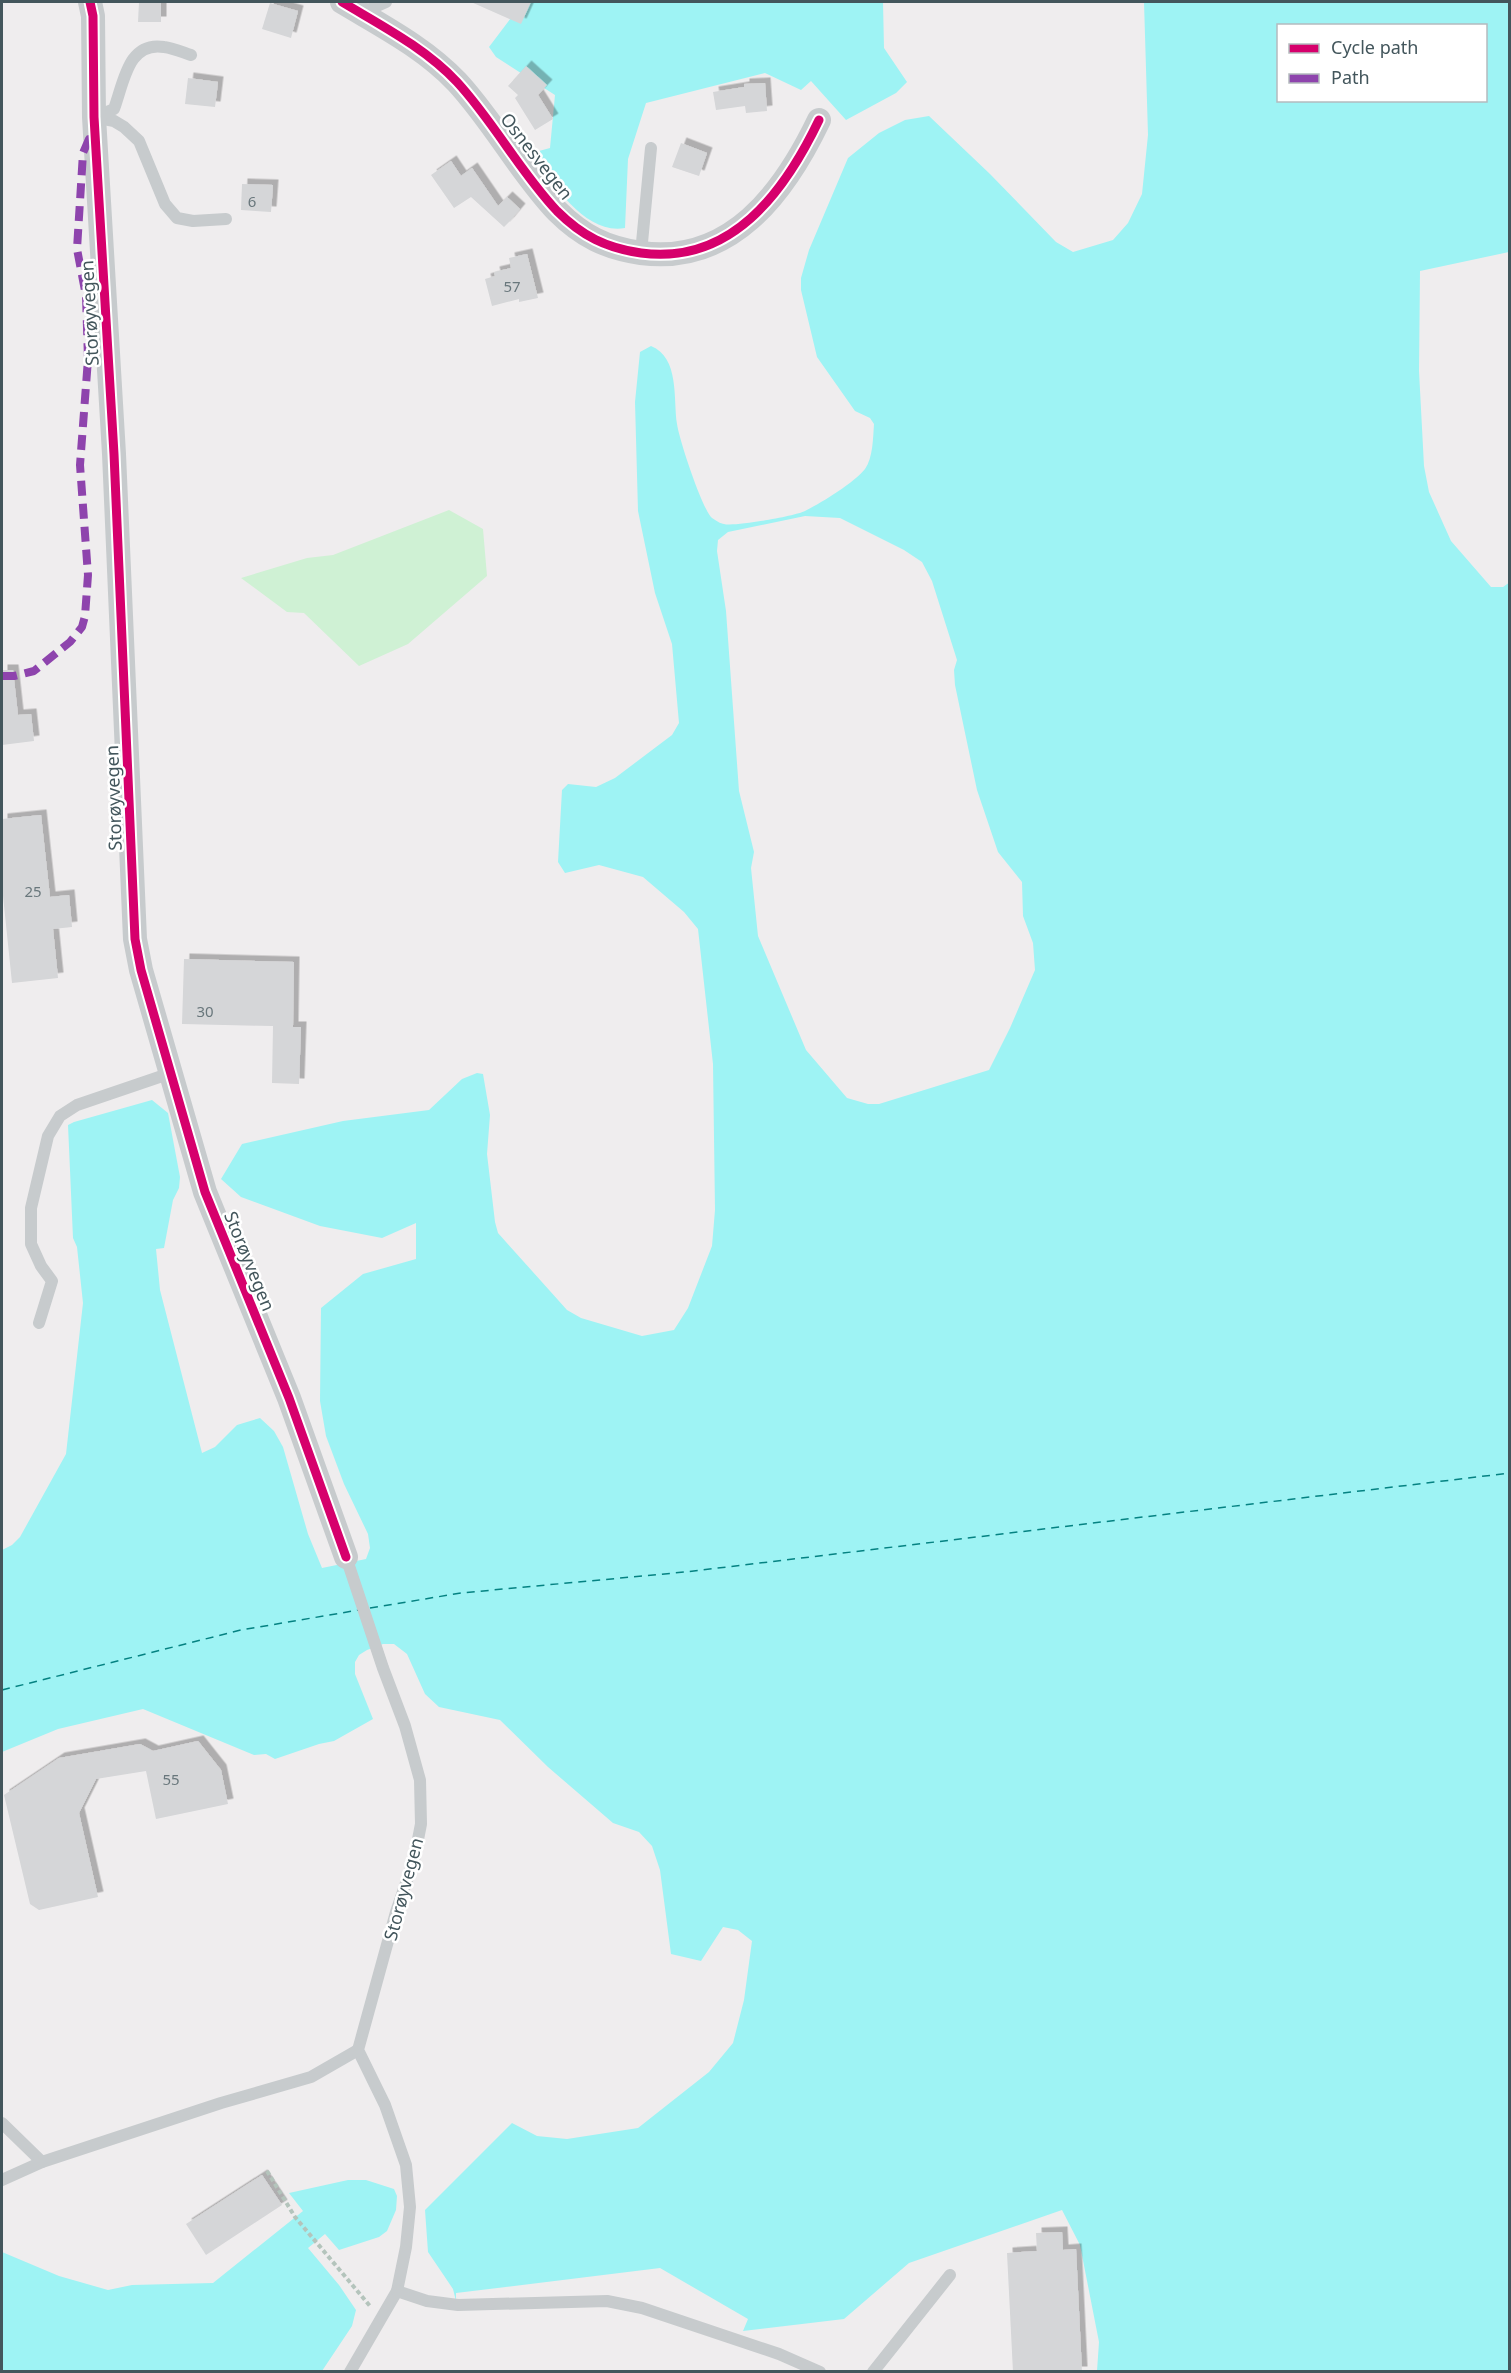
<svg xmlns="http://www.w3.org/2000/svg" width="1511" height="2373" font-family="'Noto Sans',sans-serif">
<defs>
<filter id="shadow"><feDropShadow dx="5.5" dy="-5.5" stdDeviation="0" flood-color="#0004"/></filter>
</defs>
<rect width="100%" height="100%" fill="#efedee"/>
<path fill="#cff1d4" d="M449 510 483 529 487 576 408 644 359 666 304 613 287 612 241 578 307 558 333 555Z"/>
<g fill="#9ef3f4" fill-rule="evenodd">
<path d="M523 2H883L884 48 907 82 896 93 846 120 811 81 801 90 765 73 646 103 628 159 625 228C587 235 555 188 537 159L539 151 550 148 555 95 496 57 489 47Z"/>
<path d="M1144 2H1509V252L1420 271 1419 371 1424 466 1429 492 1451 541 1491 587H1503L1510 582 1509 2371H1097L1099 2342 1080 2245 1062 2210 909 2263 844 2319 743 2331 748 2319 660 2268 456 2293V2301L453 2289 428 2252 425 2210 512 2123 537 2136 567 2139 638 2128 709 2072 733 2043 744 2000 752 1941 738 1930 723 1927 701 1961 671 1954 660 1870 652 1846 639 1832 613 1823 548 1767 500 1720 439 1707 425 1694 407 1654 394 1644H383L367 1650 359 1655 355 1662V1674L373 1719 334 1741 319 1744 275 1759 266 1754 254 1755 143 1709 58 1729 2 1752V1550L12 1545 20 1537 66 1454 83 1303 77 1247 73 1238 68 1125 74 1122 152 1100 168 1113 180 1177 179 1188 173 1200 164 1248 156 1249 160 1290 202 1453 215 1447 237 1425 260 1418 274 1431 283 1447 308 1534 322 1568 366 1559 370 1548 368 1534 344 1484 326 1436 320 1401 321 1308 363 1274 416 1259V1223L382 1238 320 1226 241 1197 221 1179 242 1144 343 1121 429 1110 462 1079 477 1073 483 1074 490 1115 487 1154 495 1222 498 1233 567 1310 581 1318 642 1336 674 1330 688 1308 712 1246 715 1210 713 1064 698 929 684 912 643 877 599 865 565 873 558 862 562 790 568 784 596 787 615 778 672 735 679 723 672 644 655 593 638 511 635 402 640 352 651 346C680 358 673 399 677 424 679 439 702 509 712 518 715 520 721 524 724 524 734 527 795 516 805 511 821 503 854 483 865 469 873 458 873 438 874 424L870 418 855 411 817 357 801 290V278L809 250 848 158 879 133 905 120 929 116 990 174 1056 242 1073 252 1113 240 1128 223 1142 194 1148 135ZM1278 26H1486V100H1278ZM805 516 840 518 904 550 922 562 932 581 957 660 954 670 955 685 977 790 998 852 1022 882 1023 916 1033 943 1035 970 1010 1028 989 1070 879 1104H868L847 1098 806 1050 758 936 751 868 754 852 739 791 726 611 717 551 718 540 728 532Z"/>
<path d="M348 2180H366L394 2189 397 2196 396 2210 387 2231 379 2237 339 2250 325 2234 308 2248 339 2285 356 2310 352 2326 322 2371H2V2252L59 2276 108 2290 132 2285 213 2283 303 2211 289 2193Z"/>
</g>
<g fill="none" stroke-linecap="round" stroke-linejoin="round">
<g stroke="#058282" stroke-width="1.5" stroke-dasharray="8 6" stroke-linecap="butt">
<path d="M370 1608 461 1593 685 1572 1510 1473"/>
<path d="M2 1690 241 1630 359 1610"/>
</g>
</g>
<g fill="#d5d6d8" filter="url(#shadow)">
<path d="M139 2H161V22H138Z"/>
<path d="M471 2H531L521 24Z"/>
<path d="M270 3 298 11 291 38 262 29Z"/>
<path d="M526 66 547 85 538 95 553 119 535 130 515 98 518 95 508 86Z"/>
<path d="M188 78 218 82 215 107 185 104Z"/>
<path d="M765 83 767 111 746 113 745 106 716 110 713 92 744 87V84Z"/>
<path d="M681 143 707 153 699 176 672 167Z"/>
<path d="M451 161 461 176 472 168 498 206 507 197 520 209 509 222 504 227 471 197 454 208 431 175Z"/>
<path d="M242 184 273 185 271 212 241 210Z"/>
<path d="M527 254 538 298 519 302V299L492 306 485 279 495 276 494 272 511 268 509 258Z"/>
<path d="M2 670H13L18 715 31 714 34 741 2 745Z"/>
<path d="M41 815 50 897 69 895 72 927 53 929 58 978 12 983 2 886V819Z"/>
<path d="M184 959 294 962 293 1027H301L299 1084 272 1083 273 1026 182 1024Z"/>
<path d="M198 1741 221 1770 228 1804 156 1819 146 1771 96 1779 79 1813 98 1897 39 1910 30 1904 4 1795 59 1758 140 1744 153 1751Z"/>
<path d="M262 2175 282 2205 206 2255 186 2224Z"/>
<path d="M1062 2232 1063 2250 1076 2249 1082 2372H1013L1007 2253 1037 2251 1036 2233Z"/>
</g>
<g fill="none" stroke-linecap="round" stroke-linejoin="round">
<path stroke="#b4c4bc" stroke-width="4" stroke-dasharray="4.5 3" stroke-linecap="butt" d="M267 2171 295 2217 370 2306"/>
<g stroke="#c7cbcd" stroke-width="12">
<path d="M361 13 386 2"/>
<path d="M94 117 114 121 124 127 139 141 165 204 177 218 193 221 226 219"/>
<path d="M95 117 114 109C124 82 128 41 164 47 173 48 182 52 191 55"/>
<path d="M641 253 651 148"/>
<path d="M39 1323 52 1281 41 1266 31 1244V1208L48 1136 60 1116 77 1105 171 1073"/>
<path d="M346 1557 383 1668 405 1726 420 1780 421 1824 414 1860 396 1912 358 2050 385 2105 406 2165 410 2207 406 2247 397 2291 350 2372"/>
<path d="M2 2123 42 2162"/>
<path d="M2 2180 42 2162 221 2103 311 2077 358 2050"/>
<path d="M397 2291 427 2301 458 2305 607 2301 642 2308 779 2354 820 2372"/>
<path d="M873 2372 950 2275"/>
</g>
<g stroke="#c7cbcd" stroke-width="24">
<path d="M90 2 93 16 94 117 114 454 135 939 141 970 205 1192 289 1398 346 1557"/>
<path d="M342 2C382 26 425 48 457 82 494 122 520 172 557 211 582 236 606 248 641 253 731 265 784 193 819 120"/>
</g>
<path stroke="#8e44ad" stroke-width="8" stroke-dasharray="15 8" stroke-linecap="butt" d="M2 676H14L34 671 70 642 82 627 85 616 88 575 80 465 88 359 86 296 77 249 83 153 89 139H96"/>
<g stroke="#fff" stroke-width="13">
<g id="cycleway">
<path d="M90 2 93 16 94 117 114 454 135 939 141 970 205 1192 289 1398 346 1557"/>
<path d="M342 2C382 26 425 48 457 82 494 122 520 172 557 211 582 236 606 248 641 253 731 265 784 193 819 120"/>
</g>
</g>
<use href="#cycleway" stroke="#d6006c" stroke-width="9"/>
</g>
<g text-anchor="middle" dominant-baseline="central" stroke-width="5" stroke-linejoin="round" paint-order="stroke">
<g font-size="15" fill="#69777c">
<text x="252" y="201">6</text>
<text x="512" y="286">57</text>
<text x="33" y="891">25</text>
<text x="205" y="1011">30</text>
<text x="171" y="1779">55</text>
</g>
<g font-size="18" fill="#43565c" stroke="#fff">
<text transform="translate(537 156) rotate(52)">Osnesvegen</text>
<text transform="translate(89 313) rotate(-93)">Storøyvegen</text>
<text transform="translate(113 798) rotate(-92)">Storøyvegen</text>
<text transform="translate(250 1261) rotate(68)">Storøyvegen</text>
<text transform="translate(403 1889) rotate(-75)">Storøyvegen</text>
</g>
</g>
<rect width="1511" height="2373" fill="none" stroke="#43565c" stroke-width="6"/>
<rect x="1277" y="24" width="210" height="78" fill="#ffffff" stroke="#b4bbbe" stroke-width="1.5"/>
<rect x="1289" y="44" width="30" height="9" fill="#d6006c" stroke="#b4bbbe" stroke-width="1.5"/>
<text x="1331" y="54" font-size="18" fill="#43565c">Cycle path</text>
<rect x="1289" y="74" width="30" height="9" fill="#8e44ad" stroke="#b4bbbe" stroke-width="1.5"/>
<text x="1331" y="84" font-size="18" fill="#43565c">Path</text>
</svg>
